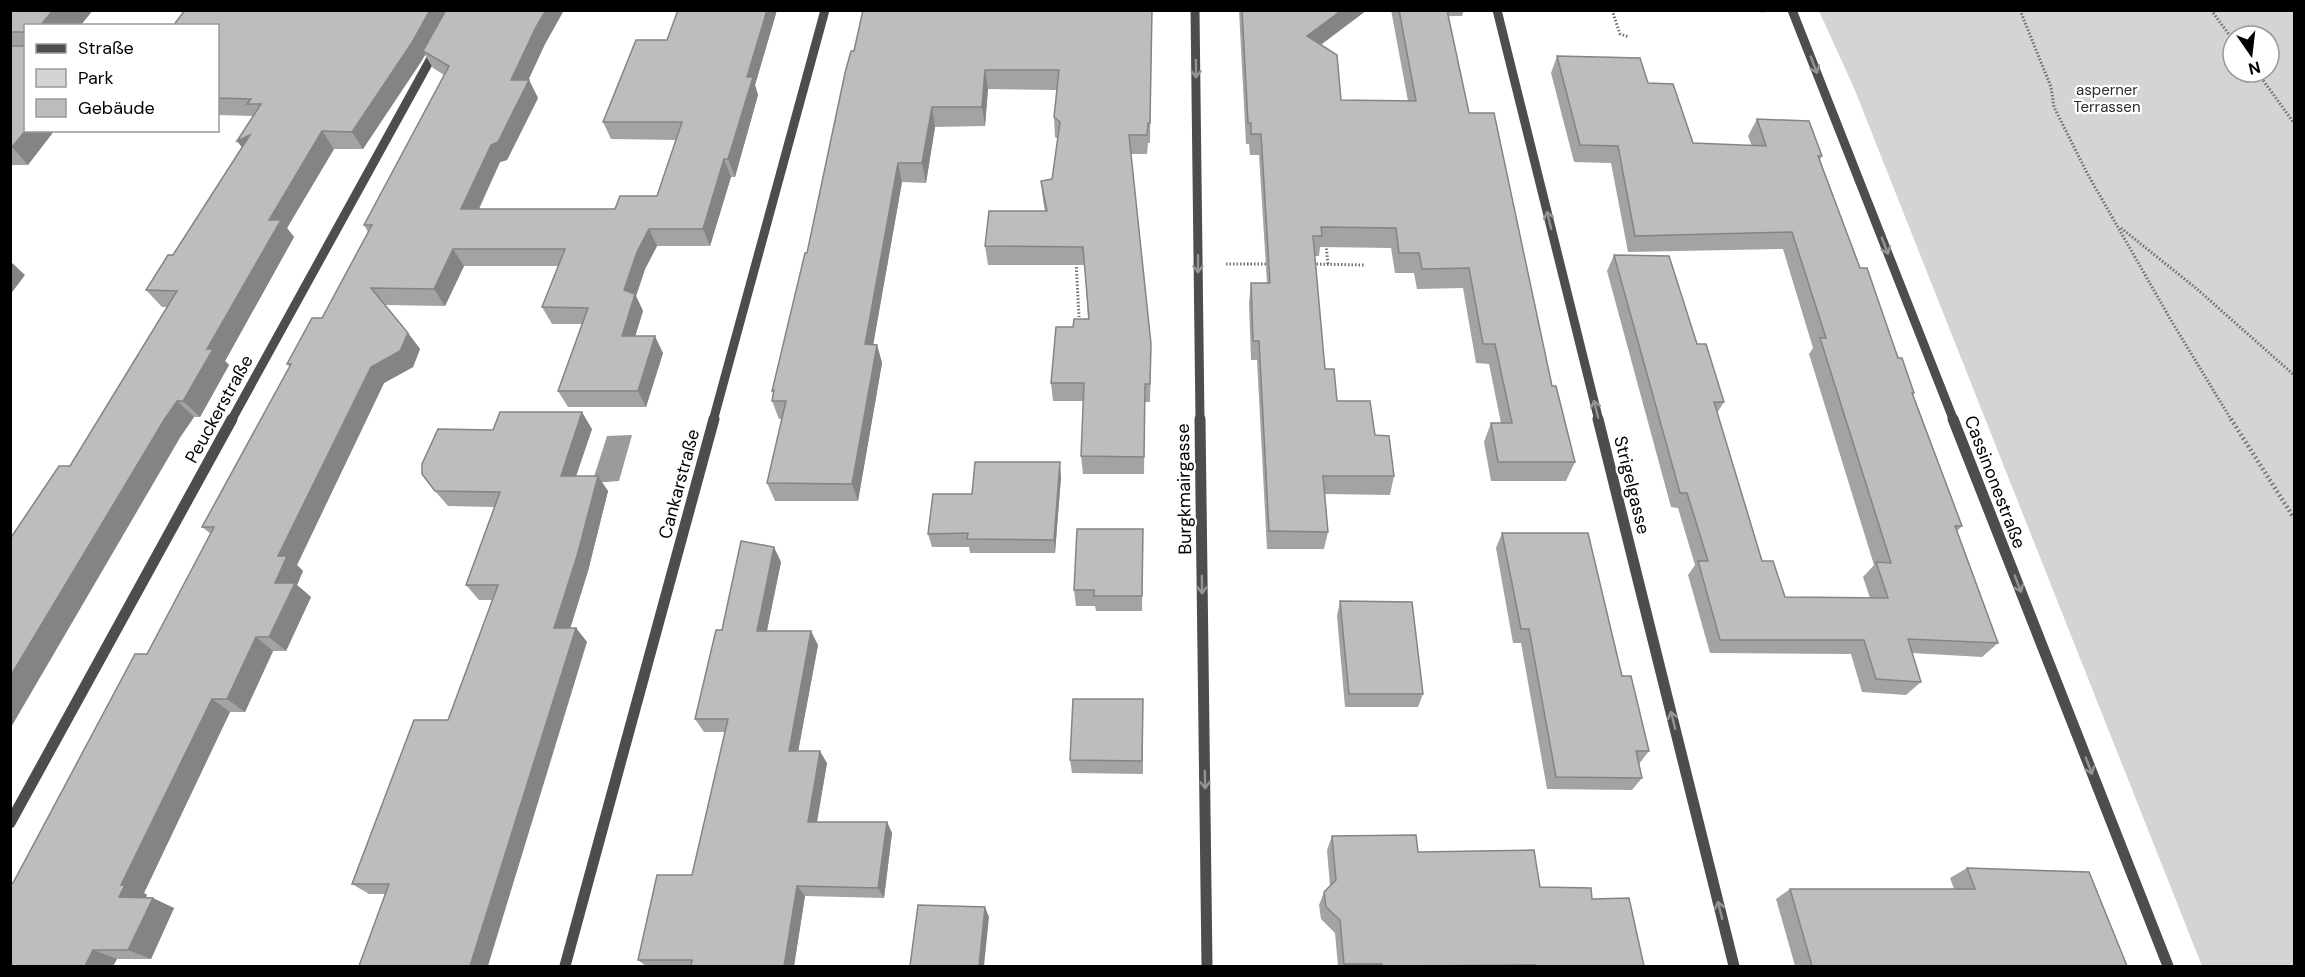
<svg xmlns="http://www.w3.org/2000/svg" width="2305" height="977" font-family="'DM Sans',sans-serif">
<rect width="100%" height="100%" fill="#fff"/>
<path fill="#d4d4d4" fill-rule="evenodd" d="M1819 11H2294V966H2202L1854 88ZM2233 36H2269V72H2233Z"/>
<path fill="#9b9b9b" d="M632 435 619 481 592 483 607 436Z"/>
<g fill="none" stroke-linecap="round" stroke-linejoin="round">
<g stroke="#6f6f6f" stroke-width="3" stroke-dasharray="1.5 2" stroke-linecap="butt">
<path d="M1612 10 1620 34 1629 37"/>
<path d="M1750 10 1765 11"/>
<path d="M2020 10 2051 87 2054 107 2087 173 2172 322 2232 421"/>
<path d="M2211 10 2233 40"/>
<path d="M2257 72 2294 123"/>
<path d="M2121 228 2197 289 2294 375"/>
<path d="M1326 245 1328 265"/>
<path d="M1076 260 1079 317"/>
<path d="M1226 264H1270"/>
<path d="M1313 264 1365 265"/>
</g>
<path stroke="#6f6f6f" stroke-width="4.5" stroke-dasharray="1.5 3" stroke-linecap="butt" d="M2231 419 2294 518"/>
<g stroke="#4d4d4d" stroke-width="9">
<path d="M1195 10 1200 421"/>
<path d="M1497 10 1599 421"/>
<path d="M1792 10 1954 421"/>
<path d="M231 421 435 51"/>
<path d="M713 421 825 10"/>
</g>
<g stroke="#4d4d4d" stroke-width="11">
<path d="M1200 419 1207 966"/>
<path d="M1598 419 1734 966"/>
<path d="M1953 419 2168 966"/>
<path d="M10 823 232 419"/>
<path d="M565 966 714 419"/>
</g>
</g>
<g fill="#a3a3a3">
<path d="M10 10H93L80 26H26V130L28 165H10Z"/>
<path d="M185 10H564L545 44 528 80H529L538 98 507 160 500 162 479 209H615L657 196 676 140 611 139 603 122 667 40 678 10H777L755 85 758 95 735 177H731L710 246H657L645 269 636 296 643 311 635 336 663 353 646 407H568L558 391 582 324H552L542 307 558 266H464L445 306 385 305 408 333 420 349 413 367 384 383 297 565 303 571 297 585 311 597 286 651H273L245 712H230L144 893 147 895 146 898 174 908 151 959H117L113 966H10L13 883 147 654 211 534 202 527 290 367 287 364 322 318 368 232 364 225 444 75 433 68 425 55 363 149H334L287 228 294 237 225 361 229 365 200 417H194L181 436 70 466 167 307H162L146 290 173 255 242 147 253 116 218 115V26Z"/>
<path d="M1152 10 1150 143H1148L1147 154H1131L1151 363 1150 402H1145L1144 474H1083L1081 456 1084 401H1053L1051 383 1073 327 1088 319 1085 265H988L985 246 1045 211 1043 200 1041 181 1052 179 1058 139 1055 137 1054 117 1057 90 988 89 985 126 935 127 926 183 902 182 873 345H877L882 363 858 501H775L767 483 782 419H779L772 401 807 253 851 51Z"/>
<path d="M1239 10H1367L1321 45 1341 100 1408 101 1391 10H1464L1462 16H1448L1469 113 1575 462 1566 481H1491L1484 442 1491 423H1501L1489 364 1476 363 1463 288 1417 289 1414 273H1395L1391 248 1320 247 1319 256H1315L1325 369 1337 401 1375 435 1394 476 1390 495 1325 494 1328 532 1324 549H1267L1257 360H1251L1249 303 1251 283H1267L1259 155H1250L1249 144H1246Z"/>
<path d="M1557 56 1648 83 1693 143 1752 146 1748 136 1757 119 1822 156 1820 160 1860 268 1914 393 1913 394 1962 526 1957 531 1998 643 1982 657 1912 653 1921 682 1906 695 1862 692 1851 654 1710 653 1688 575 1695 565 1678 508 1671 507 1607 271 1614 255 1697 344 1724 402 1717 413 1762 561 1785 597 1870 598 1863 577 1874 565 1809 354 1813 348 1783 249 1628 252 1611 163 1574 162 1551 73Z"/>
<path d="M592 429 576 476 608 491 588 571 570 628H576L587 642 385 894H369L352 884 448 720 493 600H479L466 585 495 507 448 506 435 491 493 430Z"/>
<path d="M1061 477 1055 553H970L969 547H932L928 534 972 494Z"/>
<path d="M1143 529 1142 611H1096L1095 606H1076L1074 590Z"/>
<path d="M1502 533 1622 676 1649 751 1639 764 1642 778 1632 790 1547 789 1521 643H1513L1496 548Z"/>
<path d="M781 562 767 631 818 645 798 751 827 763 817 822H887L892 833 884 898 805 896 794 966H646L638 960 692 875 725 732H704L695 719 722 630Z"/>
<path d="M1340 601 1423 694 1418 707H1345L1337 616Z"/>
<path d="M1143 712V774L1072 773 1070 760Z"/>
<path d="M1332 836 1418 852 1540 887 1592 899 1644 966H1338L1335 933 1321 919 1319 905 1324 892 1330 886 1327 850Z"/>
<path d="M1967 868 2127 966H1795L1776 899 1790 889H1954L1950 878Z"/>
</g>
<g fill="#848484">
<path d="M53 10H93L80 26H40Z"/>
<path d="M430 10H449L423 51 425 55 421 62 363 149 352 132Z"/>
<path d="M546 10H564L545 44 520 98 511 80 536 27Z"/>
<path d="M767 10H777L755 85 758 95 735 177 728 159 747 77Z"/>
<path d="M1342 10H1367L1305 56 1307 36Z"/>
<path d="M985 70 988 89 985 126 982 107Z"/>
<path d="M529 80 538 98 507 160 500 162 471 226 461 209 491 145Z"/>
<path d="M932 107 935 127 926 183 922 163Z"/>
<path d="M26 130H55L28 165 12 147Z"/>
<path d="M322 131 334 149 287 228 294 237 225 361 229 365 200 417 183 401 207 349 269 220Z"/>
<path d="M250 135V158L237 141Z"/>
<path d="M724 159 731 177 710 246 703 229Z"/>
<path d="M898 163 902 182 871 357 865 344Z"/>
<path d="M649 229 657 246 645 269 636 296 643 311 630 353 622 336 624 290 637 252Z"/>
<path d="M453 249 464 266 445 306 434 289Z"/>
<path d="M10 261 25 275 10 295Z"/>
<path d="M408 333 420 349 413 367 384 383 297 565 303 571 297 585 311 597 286 651 269 637 278 556 371 367Z"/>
<path d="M655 336 663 353 646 407 638 391Z"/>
<path d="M877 345 882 363 858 501 852 484Z"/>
<path d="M177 401 194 417 181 436 10 729V677L164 420Z"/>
<path d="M582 412 592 429 571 491 561 476Z"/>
<path d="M1060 462 1061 477 1055 553 1054 540Z"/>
<path d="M598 476 608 491 588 571 566 642 554 628Z"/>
<path d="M774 547 781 562 764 644 757 631Z"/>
<path d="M576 628 587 642 488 966H470Z"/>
<path d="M811 631 818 645 796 763 789 751Z"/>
<path d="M256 637 273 651 245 712 227 699Z"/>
<path d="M212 699 230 712 144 893 147 895 141 907 119 897 121 885Z"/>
<path d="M820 751 827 763 815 833 808 822Z"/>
<path d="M887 822 892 833 884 898 878 888Z"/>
<path d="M797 886 805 896 794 966H784Z"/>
<path d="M153 898 174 908 151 959 128 950Z"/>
<path d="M985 907 989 917 984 966H979Z"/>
<path d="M93 950 117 959 113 966H85Z"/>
</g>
<g fill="#bdbdbd" stroke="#848484" stroke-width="1.5">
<path d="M10 10H53L40 26H26V32H10Z"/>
<path d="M185 10H430L411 44 352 132 322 131 269 220H281L207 349H213L183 401H177L164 420 10 677V539L59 466H70L177 291 146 290 168 255H173L250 135 237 141 261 104H247L251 99 218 98V26H173Z"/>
<path d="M446 10H546L536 27 511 80H529L498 142 491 145 461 209H615L620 196H657L682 122H603L636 40H667L678 10H767L747 77H753L728 159H724L703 229H649L637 252 624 290 635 294 622 336H655L638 391H558L588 308 542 307 565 249H453L434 289 371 288 408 333 400 351 371 367 278 556H287L275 583H295L269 637H256L227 699H212L121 885H125L119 897 153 898 128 950H93L85 966H10V883H13L135 654H147L214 527H202L291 364H287L312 318H322L372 225H364L449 66 423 51Z"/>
<path d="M863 10H1152L1150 123H1148L1147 135H1129L1151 344 1150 384H1145L1144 457 1081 456 1084 383H1051L1056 327H1073L1074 319H1089L1083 247 985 246 989 211H1047L1041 181 1052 179 1060 122 1054 117 1059 70H985L982 107H932L922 163H898L866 339 865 344 877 345 852 484 767 483 786 401H772L774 390 772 391 805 253H807L845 73 851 51H854Z"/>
<path d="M1242 10H1342L1307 36 1337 55 1341 100 1416 101 1399 10H1447L1469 113H1494L1552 386H1556L1575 462H1498L1491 423H1512L1495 344H1483L1469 268 1422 269 1419 253H1399L1396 228 1321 227 1322 236H1313L1325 369H1334L1337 401H1370L1375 435 1389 436 1394 476H1323L1328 532 1269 531 1259 341H1253L1251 283H1270L1261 134H1251V123H1248Z"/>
<path d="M10 46H26V130L12 147H10Z"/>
<path d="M1557 56 1640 58 1648 83 1673 84 1693 143 1766 146 1757 119 1809 121 1822 156H1818L1860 268H1867L1898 358H1902L1914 393H1912L1962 526H1955L1998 643 1908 639 1921 682 1876 679 1864 640H1720L1698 561H1708L1687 493H1680L1614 255 1669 256 1697 344H1706L1724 402H1714L1762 561H1773L1785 597 1888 598 1876 562 1891 563 1820 338H1826L1792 232 1635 236 1618 146 1580 145Z"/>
<path d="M500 412H582L561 476H598L577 556 554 628H576L470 966H359L389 884H352L414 720H448L498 585H466L500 492 435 491 422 474V464L438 429 493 430Z"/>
<path d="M975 462H1060L1054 540 967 539 968 533 928 534 933 494H972Z"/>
<path d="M1077 529H1143L1142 596H1094V590H1074Z"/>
<path d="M1502 533H1588L1622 676H1631L1649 751H1636L1642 778 1556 777 1529 629H1521Z"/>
<path d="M741 541 774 547 757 631H811L789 751H820L808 822H887L878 888 797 886 784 966H691L692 960H638L657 875H692L728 719H695L716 630H722Z"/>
<path d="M1340 601 1412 602 1423 694H1349Z"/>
<path d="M1073 699H1143L1142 761 1070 760Z"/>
<path d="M1416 835 1418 852 1534 850 1540 887 1591 888 1592 899 1629 898 1644 966H1535V965L1382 966V964H1344L1340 920 1326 907 1324 892 1336 880 1332 836Z"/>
<path d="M1967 868 2089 872 2127 966H1812L1790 889H1975Z"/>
<path d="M918 905 985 907 979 966H910Z"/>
</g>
<defs><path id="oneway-shaft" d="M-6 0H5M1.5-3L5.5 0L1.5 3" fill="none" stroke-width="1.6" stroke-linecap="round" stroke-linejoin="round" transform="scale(1.5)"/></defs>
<g stroke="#949494">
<use href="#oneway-shaft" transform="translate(1814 65) rotate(69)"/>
<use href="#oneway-shaft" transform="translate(1196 69) rotate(89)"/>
<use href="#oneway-shaft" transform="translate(1549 220) rotate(-104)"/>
<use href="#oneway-shaft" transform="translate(1885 246) rotate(69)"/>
<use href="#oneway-shaft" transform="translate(1198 264) rotate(90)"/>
<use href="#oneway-shaft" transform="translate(1596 409) rotate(-104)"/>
<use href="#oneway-shaft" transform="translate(2018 584) rotate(69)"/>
<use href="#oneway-shaft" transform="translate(1202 585) rotate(89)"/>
<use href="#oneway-shaft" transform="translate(1673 720) rotate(-104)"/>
<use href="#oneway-shaft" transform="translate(2089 766) rotate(69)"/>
<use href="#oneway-shaft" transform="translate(1205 780) rotate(89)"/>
<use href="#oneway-shaft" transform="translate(1720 910) rotate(-104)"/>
</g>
<g text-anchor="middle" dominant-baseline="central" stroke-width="4.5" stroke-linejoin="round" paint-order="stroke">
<g font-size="15" fill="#2b2b2b" stroke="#fff">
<text x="2107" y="90">asperner<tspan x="2107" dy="17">Terrassen</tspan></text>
</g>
<g font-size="18" fill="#000" stroke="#fff">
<text transform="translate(219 409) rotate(-61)">Peuckerstraße</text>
<text transform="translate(1995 482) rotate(69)">Cassinonestraße</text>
<text transform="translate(679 484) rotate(-75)">Cankarstraße</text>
<text transform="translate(1632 485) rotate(76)">Strigelgasse</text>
<text transform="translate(1184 489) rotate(-91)">Burgkmairgasse</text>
</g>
</g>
<rect width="2305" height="977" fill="none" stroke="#000000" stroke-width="24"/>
<rect x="24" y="24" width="195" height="108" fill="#ffffff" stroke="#999999" stroke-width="1.5"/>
<rect x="36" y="44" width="30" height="9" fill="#4d4d4d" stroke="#999999" stroke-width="1.5"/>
<text x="78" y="54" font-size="18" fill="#000000">Straße</text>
<rect x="36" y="69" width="30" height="18" fill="#d4d4d4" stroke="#999999" stroke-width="1.5"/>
<text x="78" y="84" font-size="18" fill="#000000">Park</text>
<rect x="36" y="99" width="30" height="18" fill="#bdbdbd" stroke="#999999" stroke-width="1.5"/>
<text x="78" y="114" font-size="18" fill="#000000">Gebäude</text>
<g transform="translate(2251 54) rotate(166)"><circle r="28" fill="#ffffff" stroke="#999999" stroke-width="1.5"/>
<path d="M0-4.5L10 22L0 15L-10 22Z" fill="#000000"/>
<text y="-9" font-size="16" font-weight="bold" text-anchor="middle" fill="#000000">N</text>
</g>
</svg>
